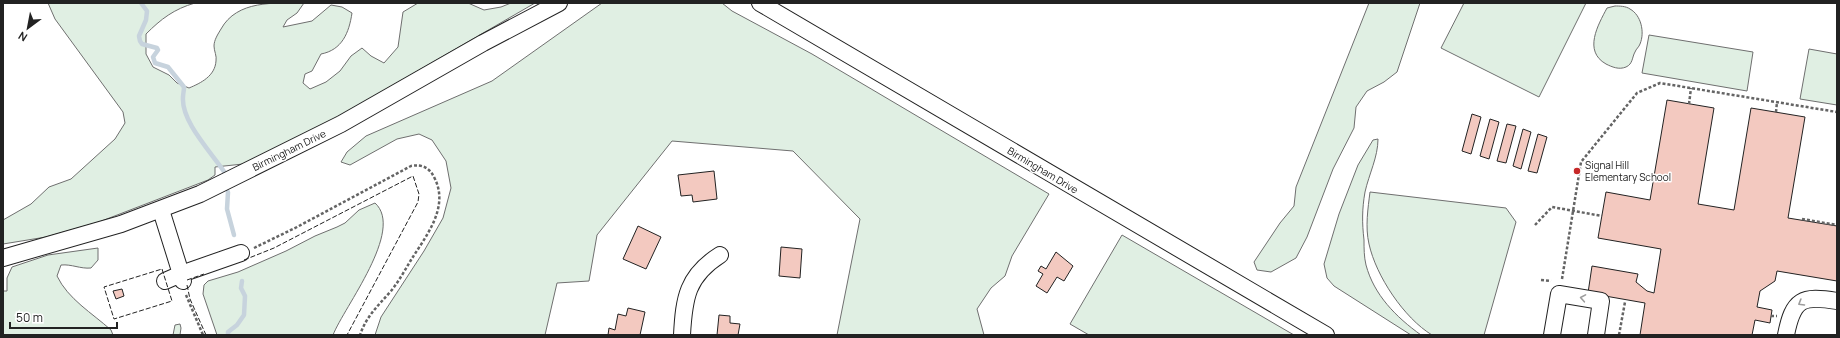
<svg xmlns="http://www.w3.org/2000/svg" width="1840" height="338" font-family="Manrope,sans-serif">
<rect width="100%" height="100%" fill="#fff"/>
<g fill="#e0efe3" stroke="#6f6f6f">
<path d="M48 3H195C174 9 161 19 146 34V54L153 67 169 75 177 83 189 88C201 83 215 76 216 61 217 56 214 51 214 46 214 40 218 34 221 29 237 0 274 3 304 3L297 13 287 20 283 27 312 21 331 5 342 7 352 13C349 33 342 50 321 54L312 71 305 74 303 83 310 89 326 82 340 71 351 56 362 48 371 56 384 63 398 47 403 12 418 3H468L484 10 501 7 511 3H535L333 120 243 164 215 167V175L208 180 99 222 46 237 3 244V220L31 204 49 187 71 179 115 139 125 123 123 112 55 19Z"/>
<path d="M602 3H722L732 11 812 54 1049 194 1012 256 1005 276 991 288 977 309 984 335H837L860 219 793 151 672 141 597 235 589 281 557 283 545 335H375L381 317 424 251 443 218 451 188 446 161 432 140 419 134 397 139 350 165 341 162 347 152 366 136 492 81Z"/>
<path d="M1369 3H1420L1397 72 1384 82 1367 91 1356 107 1354 128 1333 169 1307 237 1296 258 1271 272 1257 270 1254 262 1280 223 1294 206 1296 187Z"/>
<path d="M1464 3H1586L1539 97 1441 48Z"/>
<path d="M1615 6C1619 6 1626 6 1630 9 1641 15 1645 32 1640 44 1639 47 1636 49 1635 52 1632 57 1633 64 1626 67 1619 70 1612 67 1606 64 1583 51 1598 25 1607 8Z"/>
<path d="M1649 35 1753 52 1747 91 1642 73Z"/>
<path d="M1809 49 1837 54V105L1800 99Z"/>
<path d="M1378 139C1378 157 1369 174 1365 192 1362 209 1362 223 1364 240 1364 248 1364 257 1366 265 1374 295 1396 317 1421 335H1411L1334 286 1327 278 1324 264 1339 214 1358 165 1373 140Z"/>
<path d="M1370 192 1506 208 1516 222 1484 335H1432C1404 318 1376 276 1369 244 1365 227 1368 208 1370 192Z"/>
<path d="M375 203C405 230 344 307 333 335H217L203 294 204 285 208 281 238 272 286 251 315 236 337 227 345 223 359 210Z"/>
<path d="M1122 235 1294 335H1089L1070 324Z"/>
<path d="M98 248V260L91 268C80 269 72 264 61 265L57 276C68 299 92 313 111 330L113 335H3V291H7V278L12 267 48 255Z"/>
<path d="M180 324 181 328 180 335H173L175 325Z"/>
</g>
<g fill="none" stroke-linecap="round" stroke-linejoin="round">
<g stroke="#c7d3dd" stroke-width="4.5">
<path d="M141 3 147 11 146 20 139 36 140 41 142 44 157 48 158 50 153 57 155 63 168 67 184 87C184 91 183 94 183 97 181 122 212 153 225 173"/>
<path d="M228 192 227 209 234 235"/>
<path d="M228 335V332L237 325 244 315 245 296 241 288 242 281"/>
</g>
</g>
<g fill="#f3c9c0" stroke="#222">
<path d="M1667 100 1714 108 1698 204 1734 210 1751 108 1805 117 1788 218 1837 226V281L1777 271 1775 281 1760 291 1757 307 1772 310 1770 323 1755 320 1752 335H1640L1645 303 1588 293 1592 266 1638 274 1636 282 1647 291 1654 293 1661 249 1598 238 1606 192 1650 200Z"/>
<path d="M1472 114 1481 117 1471 154 1462 151Z"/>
<path d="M1490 119 1499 122 1489 159 1480 156Z"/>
<path d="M1507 124 1516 126 1506 163 1497 161Z"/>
<path d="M1523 129 1531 132 1521 169 1513 166Z"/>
<path d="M1538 134 1547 137 1537 173 1528 171Z"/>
<path d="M714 171 717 199 693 202 692 195 681 196 678 175Z"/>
<path d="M638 226 661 237 646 269 623 259Z"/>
<path d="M781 247 802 249 800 278 779 276Z"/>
<path d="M1056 252 1073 266 1064 281 1057 277 1047 293 1036 286 1043 274 1038 271 1041 266 1046 269Z"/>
<path d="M122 289 124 296 116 299 113 291Z"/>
<path d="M628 308 645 312 640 335H608L609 328 615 330 618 314 626 316Z"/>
<path d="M719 315 730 316V323L740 324 738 335H717Z"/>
</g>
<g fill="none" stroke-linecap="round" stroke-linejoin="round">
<g stroke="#222" stroke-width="18">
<g id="minor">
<path d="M760 3 1326 335"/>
<path d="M161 210 181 274 241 253"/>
<path d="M3 258 121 224 200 194 341 124 483 43 559 3"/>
<path d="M165 281 181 274 183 281"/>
<path d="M682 335C684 298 687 276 720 255"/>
<path d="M1552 335 1559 294 1601 301 1596 335"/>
<path d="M1786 335C1793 299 1802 295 1837 301"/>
</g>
</g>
<g stroke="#646464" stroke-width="2.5" stroke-dasharray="3 2" stroke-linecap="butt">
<path d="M1689 104 1691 88"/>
<path d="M1776 112 1777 102"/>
<path d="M1802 219 1837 225"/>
<path d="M1535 225 1552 207 1602 216"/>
<path d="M254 248 297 227 411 166C423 164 430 168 435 179 449 208 426 236 411 260 405 270 399 281 391 291 378 306 367 315 360 335"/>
<path d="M1562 279 1581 162 1637 93 1660 83 1837 112"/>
<path d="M1541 280 1551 281"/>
<path d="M186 295 203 335"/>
<path d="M1771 316H1777"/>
<path d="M1619 335 1625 302"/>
</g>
<use href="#minor" stroke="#fff" stroke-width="16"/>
<g stroke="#222" stroke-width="1" stroke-dasharray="5 2" stroke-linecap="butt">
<path d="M244 260 274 248 413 176 419 194 418 202 347 335"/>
<path d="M162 269 172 301 114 319 104 287Z"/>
<path d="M187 280 204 274"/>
<path d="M187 285 190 299 206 335"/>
</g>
</g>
<defs><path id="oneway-chevron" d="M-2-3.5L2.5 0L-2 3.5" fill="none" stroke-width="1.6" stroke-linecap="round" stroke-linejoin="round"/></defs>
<g stroke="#9c9c9c">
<use href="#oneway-chevron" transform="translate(1583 298) rotate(-170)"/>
<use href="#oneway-chevron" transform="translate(1801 303) rotate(149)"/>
</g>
<circle fill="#c62828" stroke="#fff" stroke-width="1.5" cx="1577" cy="171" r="4"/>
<g text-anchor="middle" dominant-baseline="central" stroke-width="3" stroke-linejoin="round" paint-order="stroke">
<g font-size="10" fill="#222" stroke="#fff">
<text transform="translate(289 150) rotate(-26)">Birmingham Drive</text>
<text transform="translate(1043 170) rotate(31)">Birmingham Drive</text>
</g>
<g font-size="10" fill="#222" stroke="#fff" text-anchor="start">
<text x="1585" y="165">Signal Hill<tspan x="1585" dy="12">Elementary School</tspan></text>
</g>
</g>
<rect width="1840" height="338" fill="none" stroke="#222222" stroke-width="8"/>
<g transform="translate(28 28) rotate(212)" stroke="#ffffff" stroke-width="3" paint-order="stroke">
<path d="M0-3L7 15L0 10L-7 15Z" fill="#222222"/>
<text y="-6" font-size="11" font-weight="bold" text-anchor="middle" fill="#222222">N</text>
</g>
<path d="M10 322v6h107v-6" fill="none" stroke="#222222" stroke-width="2"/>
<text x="16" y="322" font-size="12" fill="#222222" stroke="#ffffff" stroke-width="3" paint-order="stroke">50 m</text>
</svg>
